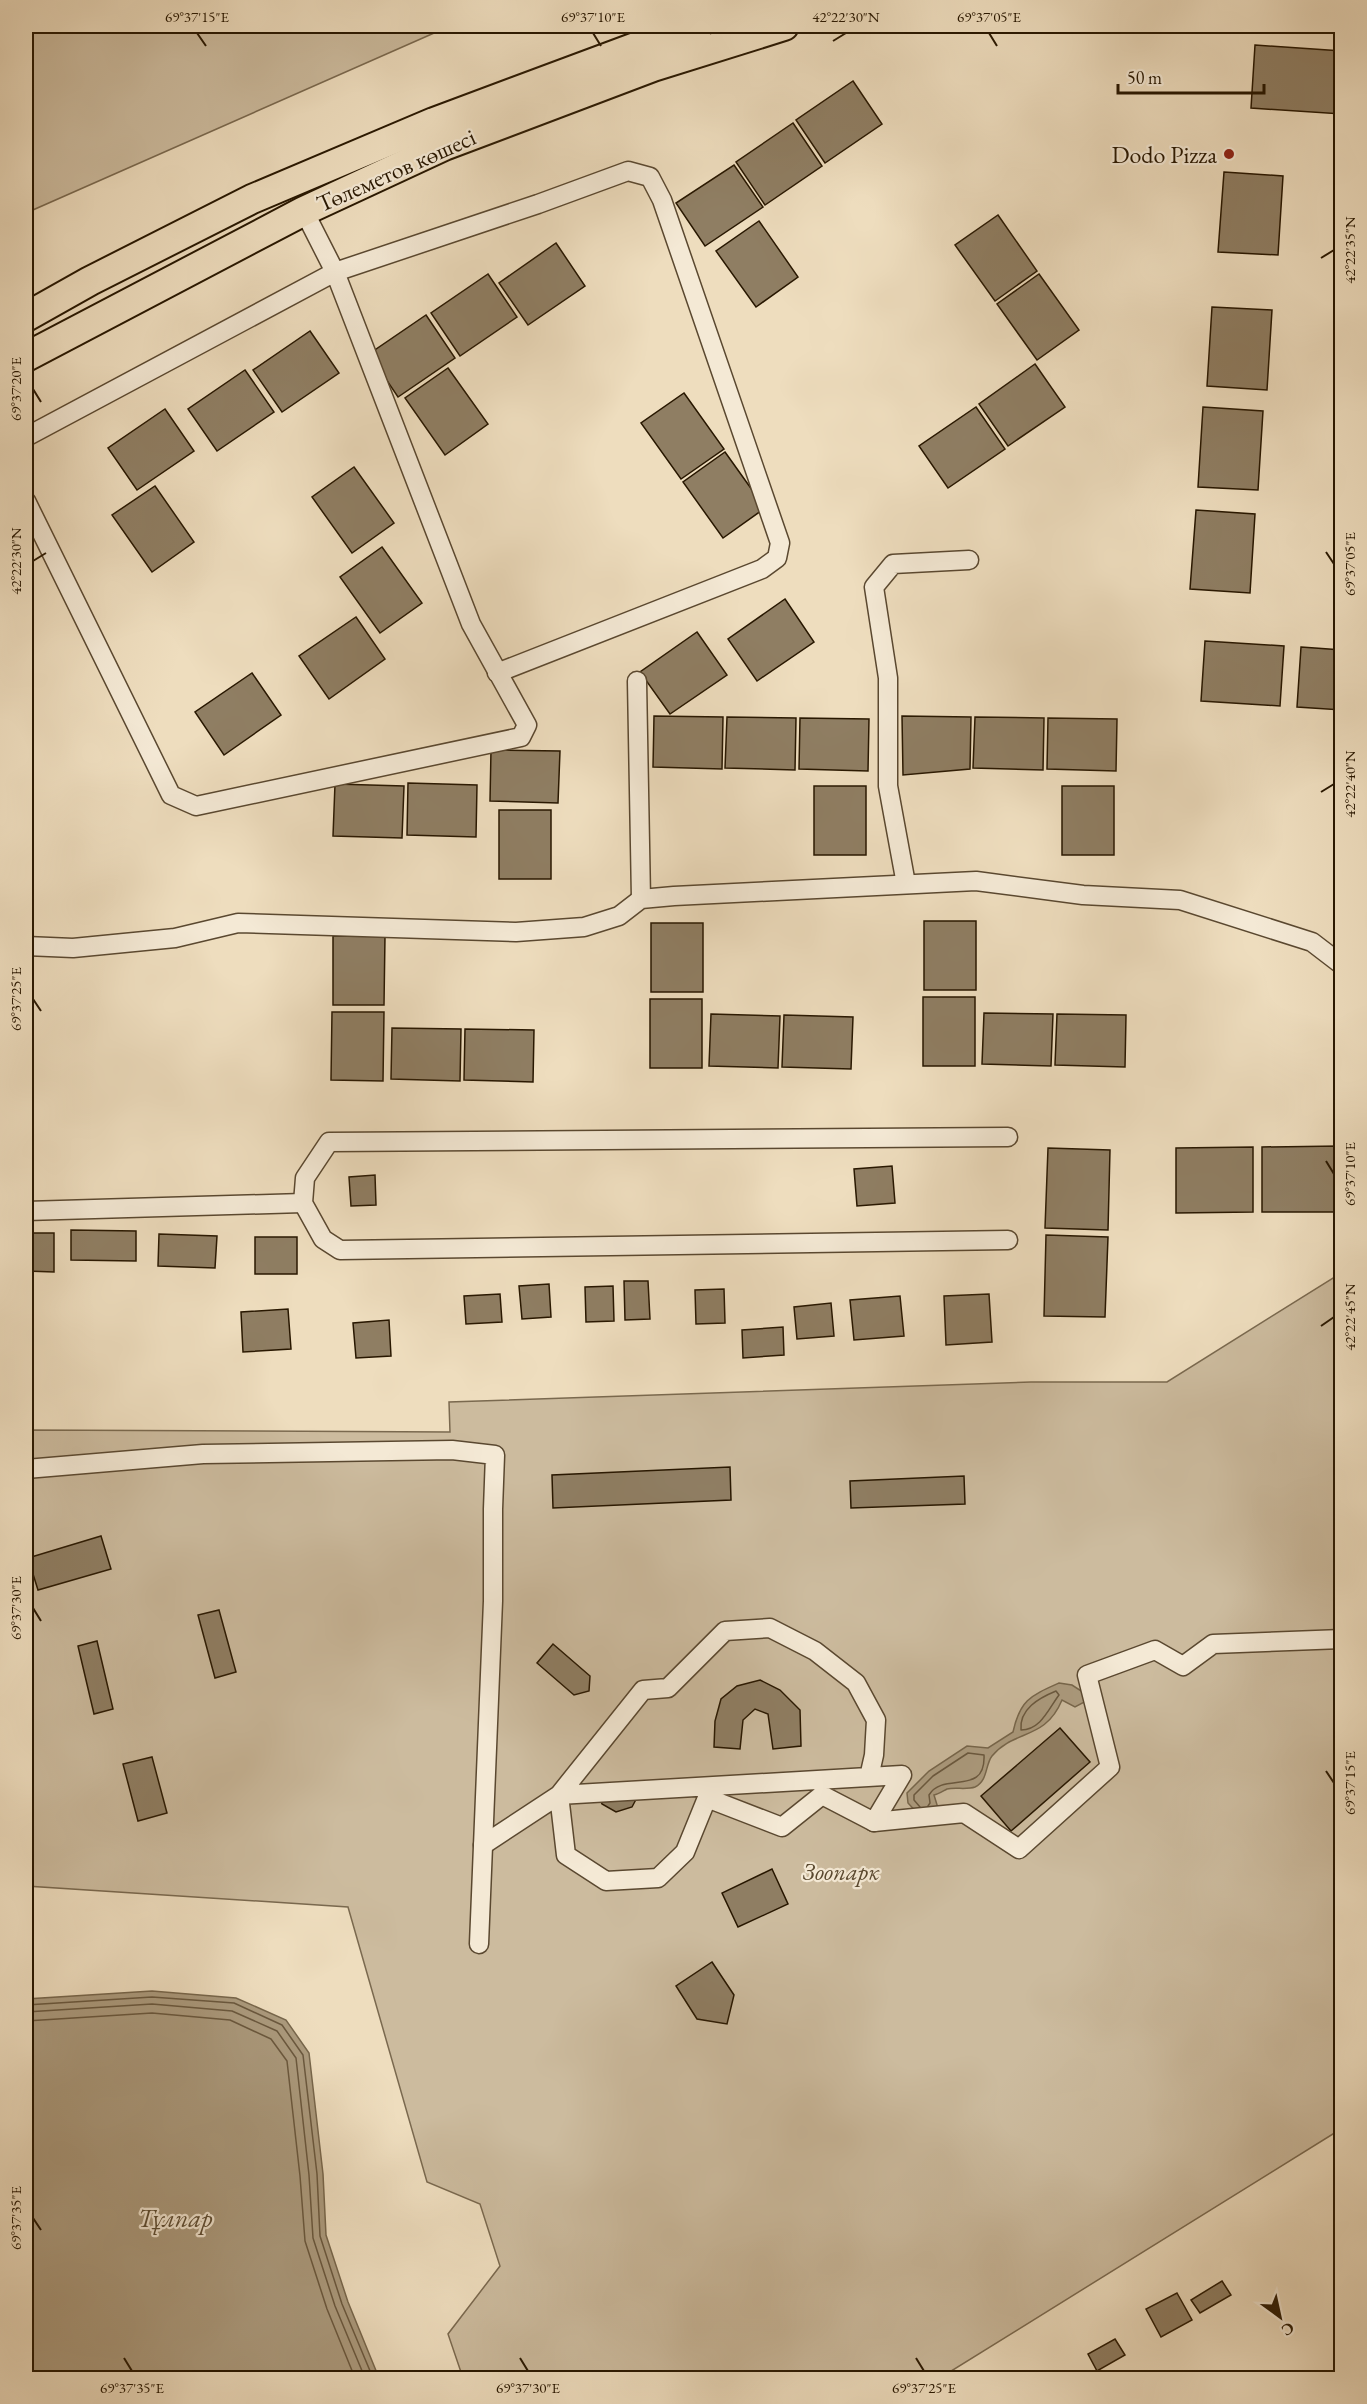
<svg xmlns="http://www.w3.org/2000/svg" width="1367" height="2404" font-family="'EB Garamond',serif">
<rect width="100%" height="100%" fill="#eeddbe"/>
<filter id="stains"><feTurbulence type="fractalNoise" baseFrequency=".00333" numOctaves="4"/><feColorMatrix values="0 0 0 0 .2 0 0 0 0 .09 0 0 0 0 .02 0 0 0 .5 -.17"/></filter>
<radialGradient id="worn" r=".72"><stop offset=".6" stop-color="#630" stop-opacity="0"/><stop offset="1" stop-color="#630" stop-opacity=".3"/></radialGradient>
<g fill="#ccbb9e" stroke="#7a694f" stroke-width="1.5">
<path d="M26 26H450L26 213Z"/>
<path d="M1341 1273V2129L940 2378H463L448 2334 500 2266 480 2204 427 2182 348 1907 26 1886V1430L450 1432 449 1402 1031 1382H1167Z"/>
</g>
<g fill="#ab9a7d" stroke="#77664b" stroke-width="1.5">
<path d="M1059 1683 1072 1685 1092 1698 1075 1707 1062 1700C1045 1741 1014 1729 992 1756 985 1765 988 1781 975 1787 967 1790 955 1787 947 1789 943 1791 938 1794 934 1795L938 1808 920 1816 908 1803 907 1793 929 1771 967 1746 988 1748 1013 1732C1020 1700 1030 1696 1059 1683Z"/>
<path d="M152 1991 236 1998 286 2020 309 2053 323 2174 326 2235 348 2302 379 2378H26V1999Z"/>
</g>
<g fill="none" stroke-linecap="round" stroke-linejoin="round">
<g stroke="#6a583e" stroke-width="1.5">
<path d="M1056 1691 1059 1695C1049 1708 1041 1730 1021 1730 1019 1709 1039 1698 1056 1691Z"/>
<path d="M920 1807 914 1800V1795L933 1776 968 1753 984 1755C986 1797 943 1771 929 1795L930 1803 928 1806"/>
<path d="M26 2005 152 1997 234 2003 282 2025 303 2055 317 2174 320 2236 342 2304 373 2378"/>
<path d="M26 2012 152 2004 232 2011 277 2031 296 2058 309 2175 313 2238 335 2306 365 2378"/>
<path d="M26 2021 152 2013 230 2020 271 2039 287 2061 300 2176 305 2241 327 2309 355 2378"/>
</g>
</g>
<g fill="#8f7e63" stroke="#281700" stroke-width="1.5">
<path d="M1255 45 1342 51V114L1251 108Z"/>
<path d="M853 81 882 124 825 163 796 120Z"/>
<path d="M793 123 822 166 765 205 736 162Z"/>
<path d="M734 165 763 207 705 246 676 203Z"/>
<path d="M1224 172 1283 176 1278 255 1218 252Z"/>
<path d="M998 215 1037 271 995 301 955 245Z"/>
<path d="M759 221 798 277 756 307 716 251Z"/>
<path d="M556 243 585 286 528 325 499 283Z"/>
<path d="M488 274 517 317 460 356 431 313Z"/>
<path d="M1039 274 1079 330 1037 360 997 304Z"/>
<path d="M1212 307 1272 310 1267 390 1207 386Z"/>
<path d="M426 315 455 358 398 397 369 354Z"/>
<path d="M310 331 339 373 282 412 253 370Z"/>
<path d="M1035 364 1065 407 1008 446 979 404Z"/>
<path d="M448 368 488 424 445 455 405 398Z"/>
<path d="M245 370 274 412 217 451 188 409Z"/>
<path d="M684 393 724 449 681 479 641 423Z"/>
<path d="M976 407 1005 449 948 488 919 446Z"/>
<path d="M1203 407 1263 411 1258 490 1198 487Z"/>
<path d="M165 409 194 451 137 490 108 448Z"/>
<path d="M725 452 765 508 723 538 683 482Z"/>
<path d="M354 467 394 523 352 553 312 497Z"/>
<path d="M155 486 194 542 152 572 112 515Z"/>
<path d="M1196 510 1255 514 1250 593 1190 589Z"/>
<path d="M382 547 422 603 380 633 340 577Z"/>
<path d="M785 599 814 642 757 681 728 639Z"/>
<path d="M356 617 385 659 329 699 299 656Z"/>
<path d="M697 632 727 675 670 714 640 672Z"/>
<path d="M1205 641 1284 646 1280 706 1201 701Z"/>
<path d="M1301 647 1342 650V710L1297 707Z"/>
<path d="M252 673 281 715 224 755 195 712Z"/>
<path d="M654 716 723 717 722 769 653 767Z"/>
<path d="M902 716 971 717 970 769 903 775Z"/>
<path d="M727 717 796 718 795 770 725 768Z"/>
<path d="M975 717 1044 718 1043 770 973 768Z"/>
<path d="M800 718 869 719 868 771 799 769Z"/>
<path d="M1048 718 1117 719 1116 771 1047 769Z"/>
<path d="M491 750 560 751 558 803 490 801Z"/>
<path d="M408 783 477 785 476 837 407 835Z"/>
<path d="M335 784 404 786 402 838 333 836Z"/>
<rect x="814" y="786" width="52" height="69"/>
<rect x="1062" y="786" width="52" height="69"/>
<rect x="499" y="810" width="52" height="69"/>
<rect x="924" y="921" width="52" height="69"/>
<rect x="651" y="923" width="52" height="69"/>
<path d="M333 936H385L384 1005H333Z"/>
<rect x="923" y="997" width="52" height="69"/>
<rect x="650" y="999" width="52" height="69"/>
<path d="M332 1012H384L383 1081 331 1080Z"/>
<path d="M984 1013 1053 1014 1051 1066 982 1064Z"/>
<path d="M711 1014 780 1016 778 1068 709 1066Z"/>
<path d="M1057 1014 1126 1015 1125 1067 1055 1065Z"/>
<path d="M784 1015 853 1017 851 1069 782 1067Z"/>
<path d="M392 1028 461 1029 460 1081 391 1079Z"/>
<path d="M465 1029 534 1030 533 1082 464 1080Z"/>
<path d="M1339 1146V1212H1262V1147Z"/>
<path d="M1253 1147V1212L1176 1213V1148Z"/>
<path d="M1048 1148 1110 1150 1108 1230 1045 1228Z"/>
<path d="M892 1166 895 1203 857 1206 854 1169Z"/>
<path d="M375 1175 376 1205 351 1206 349 1177Z"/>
<path d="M71 1230 136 1231V1261L71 1260Z"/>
<path d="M26 1233H54V1272L26 1271Z"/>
<path d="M159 1234 217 1236 215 1268 158 1266Z"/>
<path d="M1046 1235 1108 1237 1105 1317 1044 1316Z"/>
<rect x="255" y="1237" width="42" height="37"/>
<path d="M624 1281H648L650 1319 625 1320Z"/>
<path d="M549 1284 551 1317 522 1319 519 1286Z"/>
<path d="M613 1286 614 1321 586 1322 585 1287Z"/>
<path d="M724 1289 725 1323 696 1324 695 1290Z"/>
<path d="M500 1294 502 1322 466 1324 464 1296Z"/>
<path d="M989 1294 992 1342 946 1345 944 1296Z"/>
<path d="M900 1296 904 1336 854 1340 850 1300Z"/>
<path d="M831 1303 834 1336 797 1339 794 1307Z"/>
<path d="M288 1309 291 1349 243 1352 241 1312Z"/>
<path d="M389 1320 391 1356 356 1358 353 1323Z"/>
<path d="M783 1327 784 1355 743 1358 742 1330Z"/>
<path d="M730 1467 731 1500 553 1508 552 1475Z"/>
<path d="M964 1476 965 1504 851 1508 850 1481Z"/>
<path d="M101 1536 111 1569 38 1590 28 1558Z"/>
<path d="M219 1610 236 1672 215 1678 198 1615Z"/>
<path d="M97 1641 113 1709 94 1714 78 1646Z"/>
<path d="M553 1644 590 1676 589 1691 574 1695 537 1663Z"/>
<path d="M760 1680 780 1690 800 1710 801 1746 773 1749 768 1714 755 1709 743 1720 740 1749 714 1747 715 1721 721 1699 737 1686Z"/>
<path d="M1060 1728 1090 1762 1011 1831 981 1796Z"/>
<path d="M152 1757 167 1813 138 1821 123 1764Z"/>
<path d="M641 1790 632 1807 616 1812 602 1804 597 1792Z"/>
<path d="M772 1869 788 1904 738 1927 722 1893Z"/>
<path d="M712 1962 734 1995 727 2024 697 2019 676 1986Z"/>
<path d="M1222 2281 1231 2295 1200 2313 1191 2300Z"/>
<path d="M1177 2293 1192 2320 1161 2337 1146 2309Z"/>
<path d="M1115 2339 1125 2355 1097 2371 1088 2354Z"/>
</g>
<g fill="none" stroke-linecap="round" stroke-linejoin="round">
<g stroke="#5a4830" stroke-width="21">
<g id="street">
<path d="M304 211 335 272 538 204 628 171 650 177 662 200 780 543 777 558 762 569 497 673"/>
<path d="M26 437 335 272 471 624 527 725 521 737 196 806 171 795 26 501"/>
<path d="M637 681 641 899"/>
<path d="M906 884 888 786V678L874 587 893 564 969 560"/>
<path d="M26 946 73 948 175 938 238 923 516 932 584 927 619 916 641 899 674 896 976 881 1083 895 1180 900 1312 942 1342 965"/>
<path d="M26 1211 303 1203"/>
<path d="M1008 1240 340 1250 323 1239 303 1203 305 1178 329 1142 1008 1137"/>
<path d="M26 1469 203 1454 452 1450 495 1455 493 1509V1601L479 1944"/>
<path d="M874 1822 964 1813 1019 1849 1110 1767 1087 1675 1155 1650 1183 1666 1213 1644 1342 1639"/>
<path d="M483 1845 559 1795 902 1775 874 1822 822 1795 782 1827 707 1798 685 1852 658 1878 606 1881 566 1855 559 1795 643 1690 668 1688 725 1631 770 1628 815 1651 856 1683 876 1720 874 1755 869 1777"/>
</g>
</g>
<g stroke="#281700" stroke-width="32">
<g id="primary">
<path d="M26 317 90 281 252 199 434 122 646 43 699 26"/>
<path d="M26 357 304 211 444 146 653 67 784 26"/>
</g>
</g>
<use href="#street" stroke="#f4e9d5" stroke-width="18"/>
<use href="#primary" stroke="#eeddbe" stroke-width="28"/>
</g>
<path fill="none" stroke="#281700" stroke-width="2" d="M197 33 206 46M593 33 601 46M989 33 997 46M833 41 846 33M1321 258 1334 250M33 389 41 402M1326 552 1334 564M33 561 46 553M1321 792 1334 784M33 999 41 1011M1326 1161 1334 1174M1321 1326 1334 1317M33 1608 41 1621M1326 1771 1334 1783M33 2218 41 2230M124 2358 132 2371M520 2358 528 2371M916 2358 924 2371"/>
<circle fill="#8f2418" stroke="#f4e9d5" stroke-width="2" cx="1229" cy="154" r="6"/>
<g text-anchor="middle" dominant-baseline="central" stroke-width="4.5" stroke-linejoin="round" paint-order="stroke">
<g font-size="24" fill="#281700" stroke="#f4e9d5" text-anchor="end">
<text x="1217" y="154">Dodo Pizza</text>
</g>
<g font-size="24" fill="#281700" stroke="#f4e9d5">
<text transform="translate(396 170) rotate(-24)">Төлеметов көшесі</text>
</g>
<g font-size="24" font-style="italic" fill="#59482f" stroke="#f4e9d5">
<text x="841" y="1871">Зоопарк</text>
</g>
<g font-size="26" font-style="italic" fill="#5c4b32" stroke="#f4e9d5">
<text x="175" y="2218">Тұлпар</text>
</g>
</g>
<rect width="1367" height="2404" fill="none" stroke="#eeddbe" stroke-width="66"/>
<g transform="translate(1280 2317) rotate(147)" stroke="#f4e9d5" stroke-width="4.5" paint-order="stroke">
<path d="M0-4.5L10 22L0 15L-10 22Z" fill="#281700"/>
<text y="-9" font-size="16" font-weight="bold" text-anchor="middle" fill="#281700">С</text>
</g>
<path d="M1118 84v9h146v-9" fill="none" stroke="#281700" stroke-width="3"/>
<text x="1127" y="84" font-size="18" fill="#281700" stroke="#f4e9d5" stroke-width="4.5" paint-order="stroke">50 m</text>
<rect x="33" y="33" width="1301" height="2338" fill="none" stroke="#281700" stroke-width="2"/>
<g font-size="15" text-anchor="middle" fill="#281700">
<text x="197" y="22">69°37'15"E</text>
<text x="593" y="22">69°37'10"E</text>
<text x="846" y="22">42°22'30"N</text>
<text x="989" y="22">69°37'05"E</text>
<text transform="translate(1350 250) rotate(-90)" y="5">42°22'35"N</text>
<text transform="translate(16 389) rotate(-90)" y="5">69°37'20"E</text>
<text transform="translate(16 561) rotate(-90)" y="5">42°22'30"N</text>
<text transform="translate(1350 564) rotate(-90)" y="5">69°37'05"E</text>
<text transform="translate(1350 784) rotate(-90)" y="5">42°22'40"N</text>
<text transform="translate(16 999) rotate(-90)" y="5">69°37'25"E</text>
<text transform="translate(1350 1174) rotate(-90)" y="5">69°37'10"E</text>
<text transform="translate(1350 1317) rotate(-90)" y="5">42°22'45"N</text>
<text transform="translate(16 1608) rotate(-90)" y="5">69°37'30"E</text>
<text transform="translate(1350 1783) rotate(-90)" y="5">69°37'15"E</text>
<text transform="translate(16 2218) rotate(-90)" y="5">69°37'35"E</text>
<text x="132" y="2393">69°37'35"E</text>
<text x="528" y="2393">69°37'30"E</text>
<text x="924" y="2393">69°37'25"E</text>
</g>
<rect width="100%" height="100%" filter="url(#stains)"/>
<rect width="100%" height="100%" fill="url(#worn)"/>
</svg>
